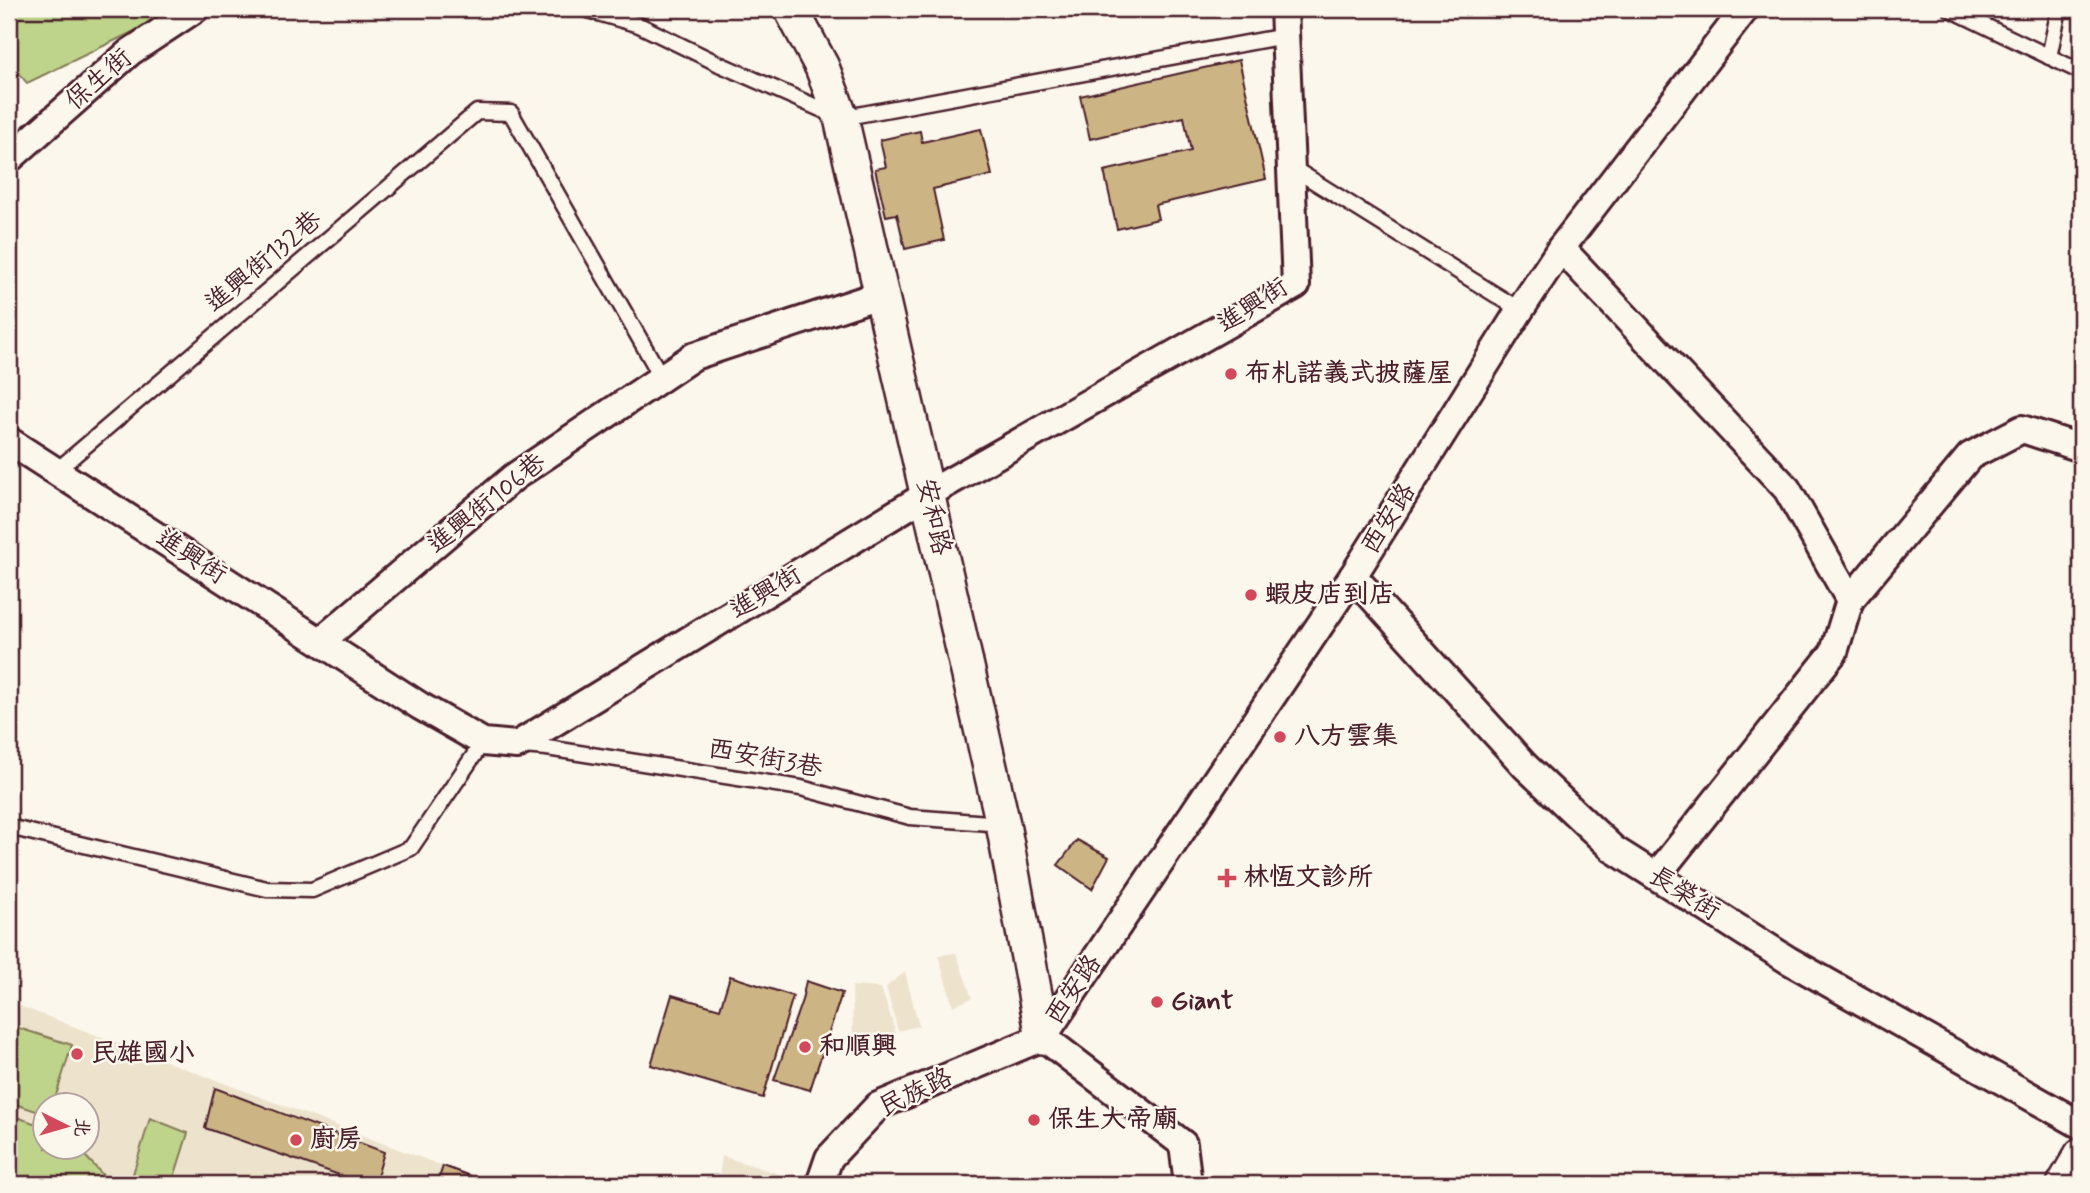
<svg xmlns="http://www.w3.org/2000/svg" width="2090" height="1193" font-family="Mynerve,'LXGW WenKai TC',sans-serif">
<rect width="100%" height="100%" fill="#fbf7ec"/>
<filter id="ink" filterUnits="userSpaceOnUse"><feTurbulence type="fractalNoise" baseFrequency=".0143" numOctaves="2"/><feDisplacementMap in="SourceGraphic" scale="14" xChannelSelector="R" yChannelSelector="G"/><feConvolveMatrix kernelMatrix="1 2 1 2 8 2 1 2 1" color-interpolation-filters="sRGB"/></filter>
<g filter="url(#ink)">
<g fill="#ede3cd" fill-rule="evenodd">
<path d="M956 953 972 998 953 1006 938 955Z"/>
<path d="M905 972 919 1026 898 1031 886 987Z"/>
<path d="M852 986 881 988 896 1033 853 1042Z"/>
<path d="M9 1002 443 1166 492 1184H9ZM46 1106H88V1148H46Z"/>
<path d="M722 1156 779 1174 776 1184 718 1183Z"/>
</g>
<g fill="#bed48a" stroke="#847a5a" stroke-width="2">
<path d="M9 9H180L27 83 9 62Z"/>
<path d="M9 1025 72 1045 53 1105 46 1106 45 1114 9 1102Z"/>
<path d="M11 1115 45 1127 46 1148H78L111 1184H9V1116Z"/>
<path d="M150 1118 188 1133 172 1184H130Z"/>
</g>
<g fill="#cdb484" stroke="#4a1f2b" stroke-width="2">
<path d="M1239 60 1266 179 1155 205 1158 219 1117 229 1104 171 1191 151 1184 117 1090 139 1080 96Z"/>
<path d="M981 129 992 175 933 189 944 240 905 249 897 214 886 216 875 169 886 167 880 140 920 131 922 142Z"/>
<path d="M1077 840 1109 857 1092 889 1058 865Z"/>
<path d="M730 976 793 996 763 1098 651 1065 672 995 720 1009Z"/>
<path d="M806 981 842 993 810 1090 774 1080 802 1000Z"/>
<path d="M215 1088 384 1152 375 1184H365L205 1128Z"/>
<path d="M443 1166 492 1184H437Z"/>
</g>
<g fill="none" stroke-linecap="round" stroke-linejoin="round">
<g stroke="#4a1f2b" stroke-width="19">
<g id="service">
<path d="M584 9 639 25 719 64 841 118 1285 36"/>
<path d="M1950 9 2081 72"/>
<path d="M2049 57 2059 9"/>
<path d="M1291 167 1520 310"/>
<path d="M56 471 477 112 511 113 662 378"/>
<path d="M522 746 547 748 801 788 910 817 1002 824"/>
<path d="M9 827 267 889 312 890 411 848 483 742"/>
</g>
</g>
<g stroke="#4a1f2b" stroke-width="32">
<g id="minor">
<path d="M9 159 130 52 195 9"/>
<path d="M1561 248 1787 489 1850 600"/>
<path d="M9 441 420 706 483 742 517 745 928 494 1296 285 1284 9"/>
<path d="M1353 576 1525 766 1613 849 1788 960 2081 1125"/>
<path d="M321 641 514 477 694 356 882 294"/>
<path d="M1656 876 1834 652 1850 600 1970 456 2022 429 2081 448"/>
<path d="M1043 1037 1353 576 1520 310 1561 248 1745 9"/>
<path d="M1043 1037 1183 1144 1188 1184"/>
<path d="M820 1184 829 1158 878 1106 1043 1037"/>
</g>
</g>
<g stroke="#4a1f2b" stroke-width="38">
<g id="tertiary">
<path d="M791 9 822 67 841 118 1003 824 1043 1037"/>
<path d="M2064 1184 2081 1155"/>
</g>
</g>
<use href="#service" stroke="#fbf7ec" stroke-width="14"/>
<use href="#minor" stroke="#fbf7ec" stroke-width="26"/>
<use href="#tertiary" stroke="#fbf7ec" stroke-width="33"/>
</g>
</g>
<g fill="#d1495b" stroke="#fbf7ec" stroke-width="2.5">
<circle cx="1231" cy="374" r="7"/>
<circle cx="1251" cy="595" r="7"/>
<circle cx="1280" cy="737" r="7"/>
<path d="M1223.5 867.5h7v7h7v7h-7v7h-7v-7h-7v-7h7z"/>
<circle cx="1157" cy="1002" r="7"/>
<circle cx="805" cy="1047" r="7"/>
<circle cx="77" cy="1054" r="7"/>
<circle cx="1034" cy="1120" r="7"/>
<circle cx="296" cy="1140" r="7"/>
</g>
<g text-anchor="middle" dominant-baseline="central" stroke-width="5" stroke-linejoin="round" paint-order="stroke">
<g font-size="26" fill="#4a1f2b" stroke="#fbf7ec">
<text transform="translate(99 80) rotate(-41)">保生街</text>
<text transform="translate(264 262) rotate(-40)">進興街132巷</text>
<text transform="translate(1253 306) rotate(-33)">進興街</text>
<text transform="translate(487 504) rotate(-39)">進興街106巷</text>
<text transform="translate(933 517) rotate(77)">安和路</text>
<text transform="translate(1389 519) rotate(-58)">西安路</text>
<text transform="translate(191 557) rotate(33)">進興街</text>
<text transform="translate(766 593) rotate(-31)">進興街</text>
<text transform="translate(765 759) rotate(10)">西安街3巷</text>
<text transform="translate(1684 894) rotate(32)">長榮街</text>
<text transform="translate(1074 990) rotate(-56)">西安路</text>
<text transform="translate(916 1093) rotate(-26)">民族路</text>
</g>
<g font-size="26" font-weight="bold" fill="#4a1f2b" stroke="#fbf7ec" text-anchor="start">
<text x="1245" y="374">布札諾義式披薩屋</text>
<text x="1265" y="595">蝦皮店到店</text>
<text x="1294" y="737">八方雲集</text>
<text x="1243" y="878">林恆文診所</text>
<text x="1171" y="1002">Giant</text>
<text x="819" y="1047">和順興</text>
<text x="91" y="1054">民雄國小</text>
<text x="1048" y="1120">保生大帝廟</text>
<text x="310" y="1140">廚房</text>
</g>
</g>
<rect width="2090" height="1193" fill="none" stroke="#fbf7ec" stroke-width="35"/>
<rect x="18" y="18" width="2055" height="1158" fill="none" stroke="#4a1f2b" stroke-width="2.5" filter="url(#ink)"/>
<g transform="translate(66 1126) rotate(95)"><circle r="33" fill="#fbf7ec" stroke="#b4a19f" stroke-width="2"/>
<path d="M0-5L12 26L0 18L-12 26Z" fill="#d1495b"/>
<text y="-10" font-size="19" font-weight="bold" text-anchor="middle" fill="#4a1f2b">北</text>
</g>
</svg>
